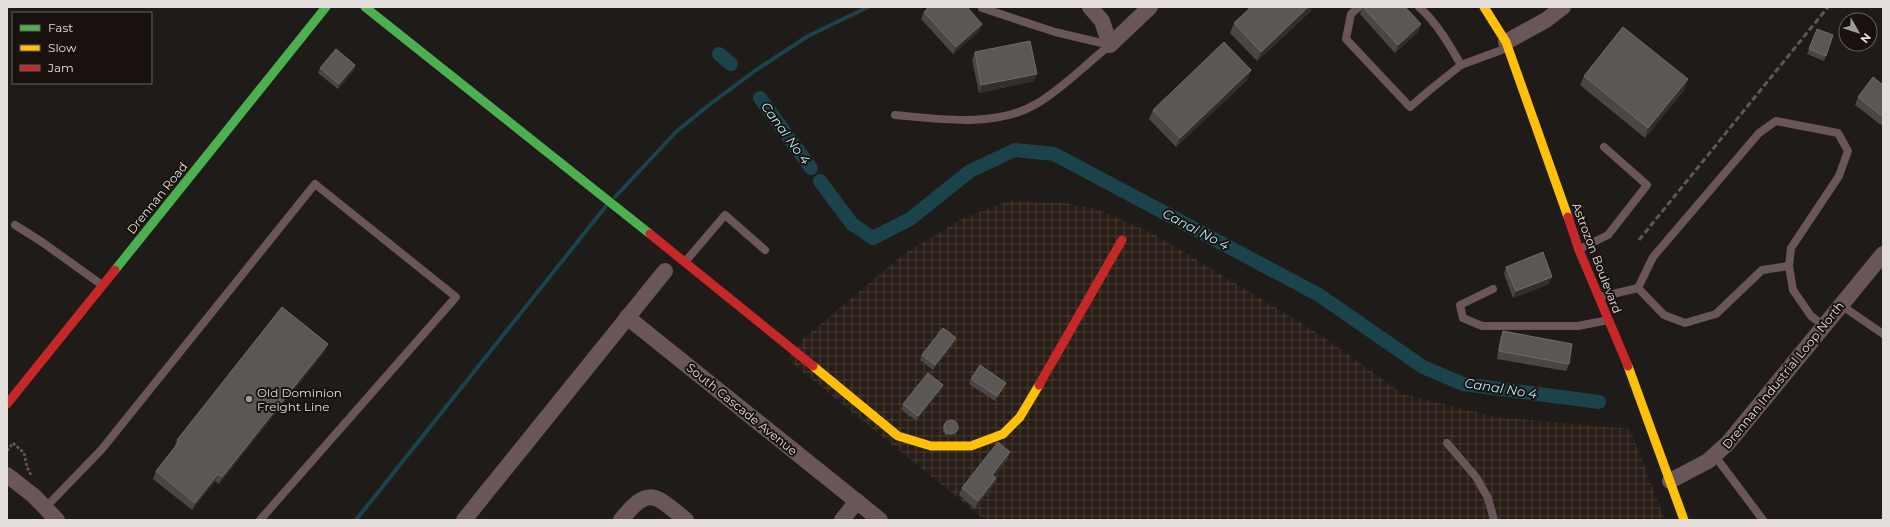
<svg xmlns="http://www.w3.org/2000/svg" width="1890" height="527" font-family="Montserrat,sans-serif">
<defs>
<pattern id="industrial-grid" width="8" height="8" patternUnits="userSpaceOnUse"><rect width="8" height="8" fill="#281e16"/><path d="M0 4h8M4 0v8" fill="none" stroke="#473e37"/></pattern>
</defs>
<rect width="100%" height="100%" fill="#1e1b19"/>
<path fill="url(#industrial-grid)" d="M1009 201 1063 203 1094 208 1152 233 1322 336 1403 394 1496 417 1630 429 1665 520H985L788 360 803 339 904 254 962 219Z"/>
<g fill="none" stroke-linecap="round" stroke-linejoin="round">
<g stroke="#1a434c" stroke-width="4">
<path d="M615 197 677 131 709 105 756 70 808 36 868 7"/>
<path d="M356 520 606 206"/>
</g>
<g stroke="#1a434c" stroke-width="14">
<path d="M719 54 731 64"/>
<path d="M760 98 811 168"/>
<path d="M820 181 852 224 873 238 910 219 970 171 1015 150 1054 154 1319 295 1423 367 1463 384 1599 402"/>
</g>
<path stroke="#665a5a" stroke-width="2.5" stroke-dasharray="3 2" stroke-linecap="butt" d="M7 451 13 443 24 453 27 467 31 475"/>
<g stroke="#6a5659" stroke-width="8">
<path d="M1359 7 1351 14 1346 39 1410 107 1431 89 1461 65 1507 48"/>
<path d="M1419 7C1437 23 1449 44 1461 65"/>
<path d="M982 8 1055 32 1110 45"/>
<path d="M895 115C939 119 996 128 1036 104 1061 90 1086 64 1110 45"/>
<path d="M15 225 42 242 102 285"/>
<path d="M1580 249 1608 235 1647 185 1604 147"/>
<path d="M685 262 725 215 765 250"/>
<path d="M1638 288 1664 315 1685 323 1716 314 1762 270 1789 266"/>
<path d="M1493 289 1460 305 1463 318 1482 326H1578L1608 320"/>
<path d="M1600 297 1638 288 1653 257 1759 133 1776 121 1838 133 1848 151 1839 176 1791 248 1789 266 1793 290 1811 316 1824 326"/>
<path d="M1841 305 1883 334"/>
<path d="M1447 443 1476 477 1488 498 1494 520"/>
<path d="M1715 456 1763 520"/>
<path d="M46 507 102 449 315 184 456 297 260 520"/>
</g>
<g stroke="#6a5659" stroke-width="16">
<path d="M1090 7 1102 21 1110 45 1150 7"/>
<path d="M1506 42 1546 20 1563 7"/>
<path d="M627 317 880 520"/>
<path d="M7 475 34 496 57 520"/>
<path d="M1670 481 1708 461 1728 443 1883 254"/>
<path d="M464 520 665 271"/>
<path d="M621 520C649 485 655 495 686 520"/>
<path d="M842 520 857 501"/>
</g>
<g stroke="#4caf50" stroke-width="9">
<path d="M365 7 650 234"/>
<path d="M115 270 326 7"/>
</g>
<g stroke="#ffc107" stroke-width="9">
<path d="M1484 7 1506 42 1568 217"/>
<path d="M813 366 898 436 931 446H971L1003 434 1020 417 1039 385"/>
<path d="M1628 366 1684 520"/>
</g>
<g stroke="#c62828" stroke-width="9">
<path d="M1568 217 1579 250 1628 366"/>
<path d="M650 234 813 366"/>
<path d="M1039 385 1122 240"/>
<path d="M7 404 115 270"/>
</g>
<path stroke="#615656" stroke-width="3" stroke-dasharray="6 3" stroke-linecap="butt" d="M1639 240 1828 7"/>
</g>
<g fill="#4a4644">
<path d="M1363 7 1421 24 1418 32 1395 53 1360 14Z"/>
<path d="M1311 11 1257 61 1230 33 1234 23Z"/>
<path d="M924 12 982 24 979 31 953 54 921 19Z"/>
<path d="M1817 29 1833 35 1824 61 1807 54Z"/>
<path d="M975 52 1034 81 979 93 972 60Z"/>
<path d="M355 65 354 70 338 89 318 73 320 68Z"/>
<path d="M1251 70 1247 80 1176 147 1149 119 1153 110Z"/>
<path d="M1584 76 1685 89 1645 138 1580 85Z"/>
<path d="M1883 85V123L1881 125 1855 105 1858 97Z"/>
<path d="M1506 267 1549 284 1513 298 1504 274Z"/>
<path d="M1503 331 1569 364 1566 371 1497 359 1500 339Z"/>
<path d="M954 344 933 370 920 360 922 355Z"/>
<path d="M325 351 219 484 215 481 192 510 153 479 156 471 174 448 177 440Z"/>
<path d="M971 379 1006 383 1004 388 995 401 969 384Z"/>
<path d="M943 385 941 390 916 421 901 409 903 404Z"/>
<path d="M944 424 957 431 956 433 953 437H947L943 432V427Z"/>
<path d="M1008 460 994 477 996 478 993 486 975 509 959 495 962 488Z"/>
</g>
<g fill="#312e2c">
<path d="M1308 7H1312L1311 11 1257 61 1261 52Z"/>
<path d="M982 24 979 31 953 54 956 47Z"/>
<path d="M1421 24 1418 32 1395 53 1398 45Z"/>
<path d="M355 65 354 70 338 89 339 84Z"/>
<path d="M1251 70 1247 80 1176 147 1180 138Z"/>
<path d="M1037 74 1034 81 979 93 981 85Z"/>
<path d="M1688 79 1685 89 1645 138 1648 128Z"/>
<path d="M1552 277 1549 284 1513 298 1516 291Z"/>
<path d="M956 338 954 344 933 370 935 365Z"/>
<path d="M328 344 325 351 219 484 222 477Z"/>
<path d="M1006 383 1004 388 995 401 997 396Z"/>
<path d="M943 385 941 390 916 421 918 416Z"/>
<path d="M957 431 956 433 953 437H947L948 434Z"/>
<path d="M1010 452 1008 460 990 483 992 475Z"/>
<path d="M218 474 215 481 192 510 195 503Z"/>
<path d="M996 478 993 486 975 509 978 501Z"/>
</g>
<g fill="#5a5755" stroke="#706c6a">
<path d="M929 7H967L982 24 956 47 924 12Z"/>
<path d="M1251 7H1308L1261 52 1234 23Z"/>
<path d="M1363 7H1405L1421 24 1398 45Z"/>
<path d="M1623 27 1688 79 1648 128 1584 76Z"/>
<path d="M1817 29 1833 35 1826 56 1809 49Z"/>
<path d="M1030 41 1037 74 981 85 975 52Z"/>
<path d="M1224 42 1251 70 1180 138 1153 110Z"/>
<path d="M336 49 355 65 339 84 320 68Z"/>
<path d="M1873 77 1883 85V117L1858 97Z"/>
<path d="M1543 252 1552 277 1516 291 1506 267Z"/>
<path d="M282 307 328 344 222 477 218 474 195 503 156 471 179 442 177 440Z"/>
<path d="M943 328 956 338 935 365 922 355Z"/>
<path d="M1503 331 1572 344 1569 364 1499 351Z"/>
<path d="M980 365 1006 383 997 396 971 379Z"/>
<path d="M928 373 943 385 918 416 903 404Z"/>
<circle cx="951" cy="427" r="7"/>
<path d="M998 442 1010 452 992 475 996 478 978 501 962 488Z"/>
</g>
<circle fill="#9e9a97" stroke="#18110d" stroke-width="1.5" cx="249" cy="399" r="4"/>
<g text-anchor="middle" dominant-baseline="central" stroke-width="4" stroke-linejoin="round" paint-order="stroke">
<g font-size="12" fill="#e3dedb" stroke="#18110d">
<text transform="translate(157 198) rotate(-51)">Drennan Road</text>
<text transform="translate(1597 258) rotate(69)">Astrozon Boulevard</text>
<text transform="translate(1783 375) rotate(-51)">Drennan Industrial Loop North</text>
<text transform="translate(742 409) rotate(39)">South Cascade Avenue</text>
</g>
<g font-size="12" fill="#e3dedb" stroke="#18110d" text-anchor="start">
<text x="257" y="392">Old Dominion<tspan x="257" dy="14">Freight Line</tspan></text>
</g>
<g font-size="13" font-style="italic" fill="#b1edfd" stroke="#18110d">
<text transform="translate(786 133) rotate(54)">Canal No 4</text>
<text transform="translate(1196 229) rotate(28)">Canal No 4</text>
<text transform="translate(1501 388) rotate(9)">Canal No 4</text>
</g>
</g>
<rect width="1890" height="527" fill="none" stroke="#e3dedb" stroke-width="16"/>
<rect x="12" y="12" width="140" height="72" fill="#18110d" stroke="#69635f"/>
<rect x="20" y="25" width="20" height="6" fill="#4caf50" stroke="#69635f"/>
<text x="48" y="32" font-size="12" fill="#e3dedb">Fast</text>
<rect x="20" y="45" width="20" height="6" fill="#ffc107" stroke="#69635f"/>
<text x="48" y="52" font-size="12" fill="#e3dedb">Slow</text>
<rect x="20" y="65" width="20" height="6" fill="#c62828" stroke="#69635f"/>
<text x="48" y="72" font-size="12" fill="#e3dedb">Jam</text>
<g transform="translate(1858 32) rotate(129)"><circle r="19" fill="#18110d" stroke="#69635f"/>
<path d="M0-3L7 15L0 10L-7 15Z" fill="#9e9a97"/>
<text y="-6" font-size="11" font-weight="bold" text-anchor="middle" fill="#e3dedb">N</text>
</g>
</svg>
